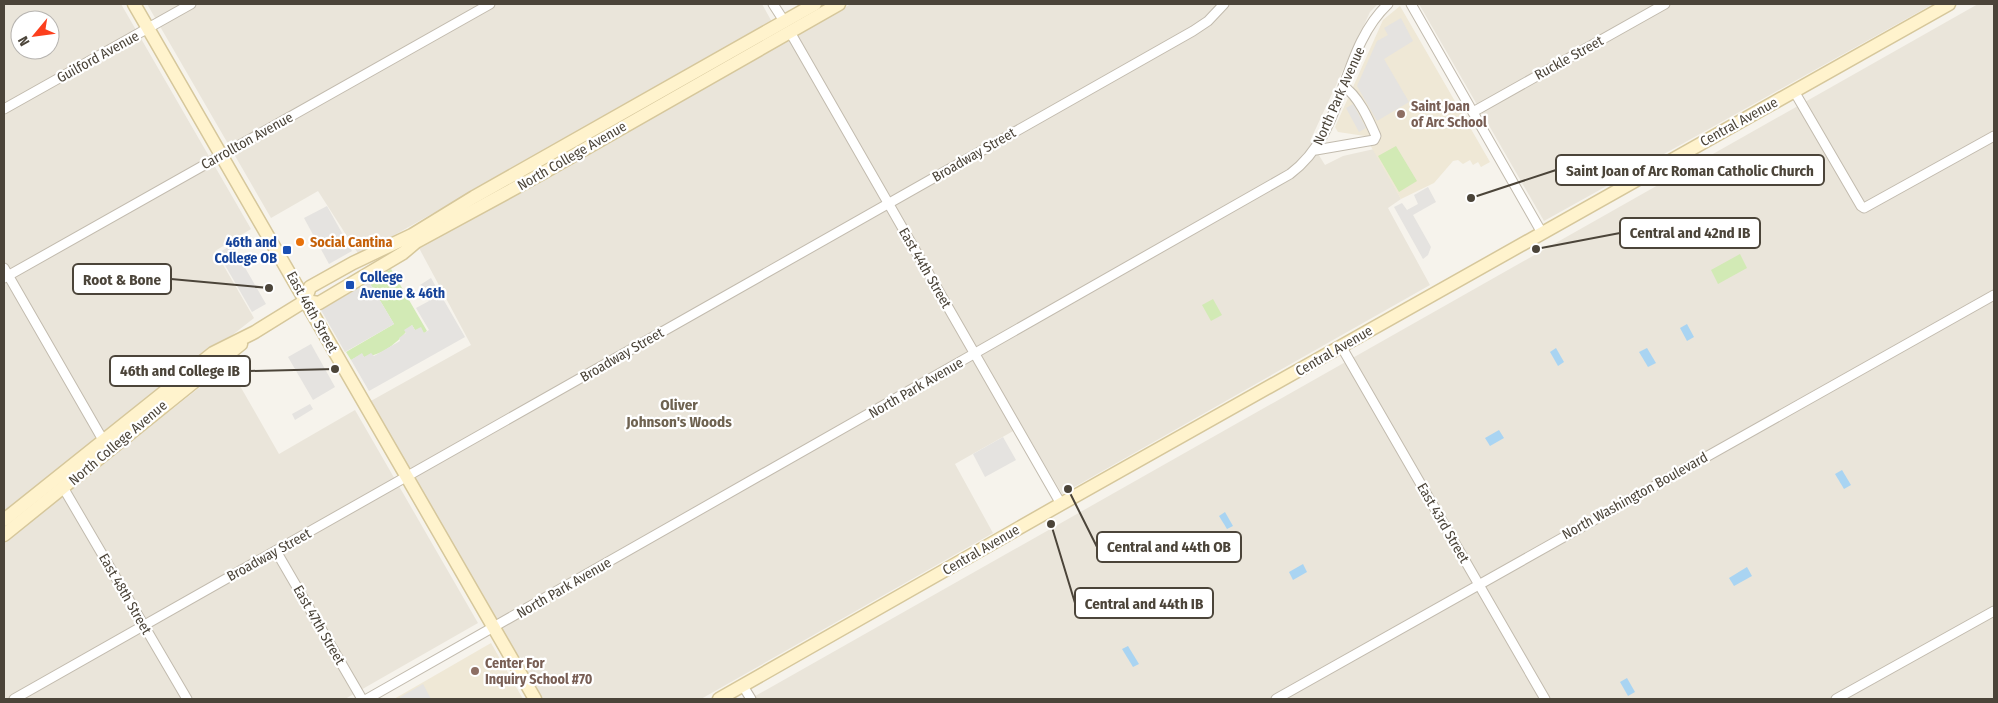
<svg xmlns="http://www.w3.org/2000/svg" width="1998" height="703" font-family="'Fira Sans Condensed',sans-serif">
<rect width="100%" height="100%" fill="#f6f3ec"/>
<g fill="#eae5da" fill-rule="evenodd">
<path d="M4 4H121L251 229 215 251 254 318 4 514ZM20 20H50V50H20Z"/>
<path d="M147 4H762L772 22 359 255 318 191 271 218Z"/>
<path d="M851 4H1378L1370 12 1310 141 1325 165 1343 156 1374 149 1401 199 1388 208 1430 285 1062 494 1022 426 955 464 993 533 701 699H542L369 402 471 345 419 248Z"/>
<path d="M1419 4H1933L1544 221Z"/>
<path d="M1978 4H1994V699H750Z"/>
<path d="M228 365 279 454 355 410 478 623 345 699H4V542Z"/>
</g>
<g fill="#efe8d6">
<path d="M1400 6 1490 162 1481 167 1478 162 1473 165 1470 160 1463 164 1458 160 1453 161 1434 183 1401 199 1365 136 1338 132 1335 127 1383 20Z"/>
<path d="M491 643 523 699H394Z"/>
</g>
<g fill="#d2eab5">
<path d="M1396 146 1417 181 1399 192 1378 156Z"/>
<path d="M1740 254 1747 268 1718 284 1711 270Z"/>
<path d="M391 269 427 331 424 333 415 330 412 325C400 340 385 355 364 357L362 354 351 360 346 352 394 324 369 282Z"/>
<path d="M1213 299 1222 315 1211 321 1202 305Z"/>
</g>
<g fill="#e5e3e0">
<path d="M1401 18 1413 41 1384 59 1409 102 1377 121 1357 86 1377 41 1388 35 1384 28Z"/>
<path d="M1353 104 1366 128 1359 132 1346 108Z"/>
<path d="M1428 187 1436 202 1413 215 1431 247 1428 255 1423 259 1394 207 1402 203 1407 210 1418 204 1414 195Z"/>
<path d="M327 206 352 251 329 264 304 218Z"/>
<path d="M232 245 266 304 252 312 218 253Z"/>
<path d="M431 278 465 337 369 391 351 360 362 353 364 357 371 353 374 356 400 341 399 338 406 333 404 330 412 325 415 330 421 327 424 333 429 330 416 308 429 301 420 285Z"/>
<path d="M369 282 394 324 345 352 321 310Z"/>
<path d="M311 344 335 387 313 400 288 357Z"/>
<path d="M310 404 313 409 295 420 292 414Z"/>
<path d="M1003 437 1016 460 985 477 973 454Z"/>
<path d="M423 684 431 699H397Z"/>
</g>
<g fill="#a9d4f2">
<path d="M1687 324 1694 337 1687 341 1680 328Z"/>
<path d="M1556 348 1564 362 1558 366 1550 352Z"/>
<path d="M1647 348 1656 363 1648 367 1639 352Z"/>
<path d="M1499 430 1504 438 1490 446 1485 438Z"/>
<path d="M1842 470 1851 485 1844 489 1835 474Z"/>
<path d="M1225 512 1233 526 1227 529 1219 516Z"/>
<path d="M1303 564 1307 572 1293 580 1289 572Z"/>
<path d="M1747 567 1752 576 1734 586 1729 578Z"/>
<path d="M1128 646 1139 664 1133 667 1122 649Z"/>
<path d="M1627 678 1635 692 1628 696 1620 682Z"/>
</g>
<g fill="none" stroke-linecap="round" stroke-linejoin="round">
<g stroke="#c2bbae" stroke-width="11">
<g id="street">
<path d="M773 4 784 21"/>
<path d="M1411 4 1542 233"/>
<path d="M790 32 1061 504"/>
<path d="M1794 91 1861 206 1864 208 1994 136"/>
<path d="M4 109 191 4"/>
<path d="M1473 112 1665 4"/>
<path d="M1316 150 1374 140 1376 136C1369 120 1358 95 1343 86"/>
<path d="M4 268 103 440"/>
<path d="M4 278 490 4"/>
<path d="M1341 346 1545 699"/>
<path d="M64 489 187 699"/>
<path d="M276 551 362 699"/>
<path d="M743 686 751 699"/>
<path d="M14 699 1193 31 1208 21 1224 4"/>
<path d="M367 699 1290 174C1347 132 1339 50 1388 4"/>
<path d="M1276 699 1994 295"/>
<path d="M1836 699 1994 611"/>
</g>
</g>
<g stroke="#d6c79b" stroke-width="15">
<g id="secondary">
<path d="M134 4 535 699"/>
<path d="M305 301 319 303 403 253 416 242 541 174 839 4"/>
<path d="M4 520 213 353 255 332 305 301 310 287 353 263 412 235 474 197 815 4"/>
<path d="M4 535 241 344"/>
<path d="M719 699 1061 504 1949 4"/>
</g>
</g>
<use href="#street" stroke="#fff" stroke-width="9"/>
<use href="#secondary" stroke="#fff3cd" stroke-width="12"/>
</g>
<g fill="#8d6e63" stroke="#fff" stroke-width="2">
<circle cx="1401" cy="114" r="5"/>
<circle cx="475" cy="671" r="5"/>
</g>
<circle fill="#e8710a" stroke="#fff" stroke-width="2" cx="300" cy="242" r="5"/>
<g fill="#1a4fb4" stroke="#fff" stroke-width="2">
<rect x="282" y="245" width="10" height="10" rx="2.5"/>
<rect x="345" y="280" width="10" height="10" rx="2.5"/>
</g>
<g text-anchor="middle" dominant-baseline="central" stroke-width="4.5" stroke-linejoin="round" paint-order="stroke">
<g font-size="14" fill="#4b4439" stroke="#fff">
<text transform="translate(98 57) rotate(-29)">Guilford Avenue</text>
<text transform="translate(1569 58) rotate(-29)">Ruckle Street</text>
<text transform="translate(1339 96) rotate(-66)">North Park Avenue</text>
<text transform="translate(1739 122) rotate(-29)">Central Avenue</text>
<text transform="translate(247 141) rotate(-29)">Carrollton Avenue</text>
<text transform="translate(974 155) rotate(-30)">Broadway Street</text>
<text transform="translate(572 156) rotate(-30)">North College Avenue</text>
<text transform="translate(925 268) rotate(60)">East 44th Street</text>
<text transform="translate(312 312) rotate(61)">East 46th Street</text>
<text transform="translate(1334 351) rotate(-30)">Central Avenue</text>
<text transform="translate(622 355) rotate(-30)">Broadway Street</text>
<text transform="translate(916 388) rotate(-30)">North Park Avenue</text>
<text transform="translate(118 443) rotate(-40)">North College Avenue</text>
<text transform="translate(1635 496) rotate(-29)">North Washington Boulevard</text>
<text transform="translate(1443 523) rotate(60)">East 43rd Street</text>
<text transform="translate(981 550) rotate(-30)">Central Avenue</text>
<text transform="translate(269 555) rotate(-29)">Broadway Street</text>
<text transform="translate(564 588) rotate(-30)">North Park Avenue</text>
<text transform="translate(125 594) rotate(60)">East 48th Street</text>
<text transform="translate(319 625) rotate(60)">East 47th Street</text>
</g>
<g font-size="14" font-weight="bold" fill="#785e54" stroke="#fff" text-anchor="start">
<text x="1411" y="106">Saint Joan<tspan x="1411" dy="16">of Arc School</tspan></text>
<text x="485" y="663">Center For<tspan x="485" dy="16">Inquiry School #70</tspan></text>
</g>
<g font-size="14" font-weight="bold" fill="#164399" stroke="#fff" text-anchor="end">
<text x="277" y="242">46th and<tspan x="277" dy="16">College OB</tspan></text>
<text x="360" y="277" text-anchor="start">College<tspan x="360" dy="16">Avenue &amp; 46th</tspan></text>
</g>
<g font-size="14" font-weight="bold" fill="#c56008" stroke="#fff" text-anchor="start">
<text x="310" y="242">Social Cantina</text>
</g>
<g font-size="15" font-weight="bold" fill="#6e6250" stroke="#fff">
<text x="679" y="405">Oliver<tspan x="679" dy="17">Johnson's Woods</tspan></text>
</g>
</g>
<path fill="none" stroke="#4b4439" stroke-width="2" d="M1471 198L1556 170M1536 249L1620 233M269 288L171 279M335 369L250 371M1068 489L1097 547M1051 524L1075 603"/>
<g fill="#4b4439" stroke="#fff" stroke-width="2">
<circle cx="1471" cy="198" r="5"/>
<circle cx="1536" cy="249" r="5"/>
<circle cx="269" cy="288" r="5"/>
<circle cx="335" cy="369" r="5"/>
<circle cx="1068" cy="489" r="5"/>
<circle cx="1051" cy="524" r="5"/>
</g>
<g fill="#fff" stroke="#4b4439" stroke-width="2">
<rect x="1556" y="155" width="268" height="30" rx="5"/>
<rect x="1620" y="218" width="140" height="30" rx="5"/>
<rect x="73" y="264" width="98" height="30" rx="5"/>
<rect x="110" y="356" width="140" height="30" rx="5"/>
<rect x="1097" y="532" width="144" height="30" rx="5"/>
<rect x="1075" y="588" width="138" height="30" rx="5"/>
</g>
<g font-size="15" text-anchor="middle" font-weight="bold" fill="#4b4439">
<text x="1690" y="176">Saint Joan of Arc Roman Catholic Church</text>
<text x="1690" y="238">Central and 42nd IB</text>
<text x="122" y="285">Root &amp; Bone</text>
<text x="180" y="376">46th and College IB</text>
<text x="1169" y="552">Central and 44th OB</text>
<text x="1144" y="609">Central and 44th IB</text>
</g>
<rect width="1998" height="703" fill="none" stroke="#4b4439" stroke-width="10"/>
<g transform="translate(35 35) rotate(241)"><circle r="24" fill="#ffffff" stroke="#b7b4b0"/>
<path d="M0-4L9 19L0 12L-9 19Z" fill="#fc3f1d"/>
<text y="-8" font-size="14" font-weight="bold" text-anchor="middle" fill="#4b4439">N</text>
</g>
</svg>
